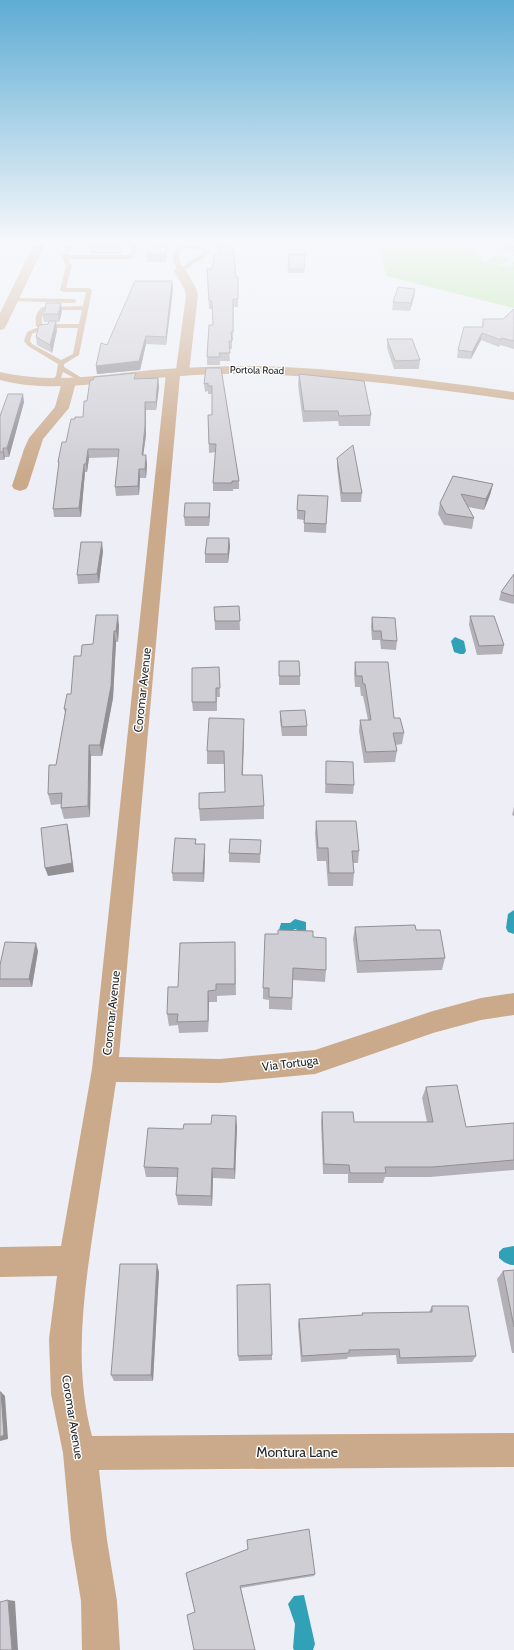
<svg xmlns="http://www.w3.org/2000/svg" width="514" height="1650" font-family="Cabin,sans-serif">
<rect width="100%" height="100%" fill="#eeeff6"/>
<g fill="#afe698">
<path d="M379 244H473L471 246 483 262 509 267 514 262V308L386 276Z"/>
<path d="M494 255 510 258 502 265 486 262Z"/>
</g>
<g fill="#30a1b7">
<path d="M455 637 464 641 466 651 464 654H460L454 652 451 641Z"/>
<path d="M514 910V934L508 932 506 928 508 914Z"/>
<path d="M295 919 306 922V931L302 932 295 929 292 931 280 933 279 930 281 923H290Z"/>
<path d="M514 1246V1265C507 1265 504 1262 499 1258V1252L503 1248Z"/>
<path d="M304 1595 315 1644 313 1650H294L293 1648 295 1624 288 1604 294 1596Z"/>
</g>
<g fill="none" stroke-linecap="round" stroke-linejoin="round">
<g fill="#cbaa8b" fill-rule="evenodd">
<path d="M67 244H73L68 255H129L133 244H139L134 257 131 259H69L72 266 66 288H89L92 290 79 355 64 364V367L87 381 82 382 63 372 61 378 51 385 48 383 56 376 58 364 28 346 24 341 27 332 36 328 49 329V331L37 332 32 334 30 341 32 344 61 360 73 354 78 328H39L36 326C35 318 36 312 42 307L83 306 86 292H63L60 290 66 266 62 257ZM46 310H82L79 324H42V317Z"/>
<path d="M192 244 209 250 210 253 182 272H178L173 259 174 251 182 246ZM185 248C192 248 200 248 204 252L182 267 179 259 180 252Z"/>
<path d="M11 298 74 299 77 301 74 303 13 301 11 300Z"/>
</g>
<g fill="#cbaa8b" fill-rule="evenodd">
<path d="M180 268 184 269 186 271 196 288 198 295 189 372 187 375H180L119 1057 220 1059 315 1050 433 1011 481 998 514 993V1015L481 1020 433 1033 315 1074 220 1083 116 1082C109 1128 102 1174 95 1219 84 1292 73 1364 92 1436L514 1433V1467L99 1470 107 1540 117 1601 120 1650H82L81 1601 71 1540 63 1453 51 1394 49 1339 57 1276 0 1277V1247L61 1246 92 1069 166 373 168 370H176L186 295 184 288 174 271 176 269Z"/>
<path d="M69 378 74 379 76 382 69 408 43 439 28 486 26 489 20 491 14 489 12 486 24 449 29 438 55 407 62 382 64 379Z"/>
</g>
<g fill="#cbaa8b" fill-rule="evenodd">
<path d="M34 244H45L6 326 4 329 0 330V313Z"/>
<path d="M262 366C346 369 430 380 514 392V400C415 386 316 373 216 374 182 375 148 379 114 382 76 386 38 390 0 380V372C50 384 101 375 152 370 188 367 225 366 262 366Z"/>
</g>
</g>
<g fill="#b3b1b7">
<path d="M90 244H122L120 254H91Z"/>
<path d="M151 244H168L166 262H147L146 254Z"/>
<path d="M216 244H233L236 277H238V307H234L233 340H232V349H229L230 361H220V365H207V357L213 325 212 309H209L207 269H212L214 265 213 255H218L216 248Z"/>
<path d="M501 244H514V252L501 249Z"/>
<path d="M289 254H305L304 273H288Z"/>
<path d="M172 281 173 289 166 345 146 344 140 370 97 374 96 366 107 345Z"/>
<path d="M415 289 414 297 410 311 392 310 393 302Z"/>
<path d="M514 309V349L500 345 499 347 481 340 471 359 457 358 458 350 482 327 483 319H503Z"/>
<path d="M62 312 59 322H56L57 330 52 353 37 345 36 337 48 324 49 322H44L42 314Z"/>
<path d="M387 339 420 360 419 369H394L387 348Z"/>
<path d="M221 368 239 481V489H233V491H213V483L216 452 209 453 208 415H212V394H208V391L205 392 204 384Z"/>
<path d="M136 373V379L158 378 159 387 156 410H146V435L143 455 147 464 146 478H140L139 495 116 496 115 487 118 457 89 458 87 472H85L81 517H54L53 509 59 466 58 462 75 419 83 417 93 380Z"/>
<path d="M299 374 371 415 370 426H339L338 421 303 422 298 385Z"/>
<path d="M24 402 9 457H5L4 460H0V416Z"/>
<path d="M337 458 362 493 361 502H341L337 467Z"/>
<path d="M453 476 493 484 490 495 484 510 468 507 474 518 472 529 444 525 438 514 440 503Z"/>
<path d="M328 496 326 533 304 532V520L297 519V510Z"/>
<path d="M210 503V512L209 526H185L184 517Z"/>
<path d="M229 538 230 547 228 563H205V554Z"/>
<path d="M103 551 99 583 78 584 77 575Z"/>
<path d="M514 574V603L513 604 499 600 501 592Z"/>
<path d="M239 606 240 630H215L214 607Z"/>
<path d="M470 616 504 645 502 654 477 655 469 625Z"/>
<path d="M372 617 397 641 396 650 381 649 380 640H372L371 626Z"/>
<path d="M119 626 118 642H116L113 698 102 756H91L90 817 64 819 61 808V804L51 805 48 794 56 765 65 713 64 709 71 694 81 656 93 644Z"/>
<path d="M279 661 300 676V685H279Z"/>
<path d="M355 662 394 718 404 733 402 744 396 745 397 751 395 762 364 763 359 731 360 720H368L363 696H361L360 687H355L354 673Z"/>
<path d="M219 667 220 697H217V711H193L192 702Z"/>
<path d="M280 711 307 726V736H282L280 720Z"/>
<path d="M244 732 243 775 264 806V819L200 821 199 809 225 792 224 764H207V751Z"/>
<path d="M326 761 354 785 353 794 325 793Z"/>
<path d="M514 807V816L512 815Z"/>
<path d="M316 821 359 851 358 863H353L354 873 353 886H328L326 861H317L315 833Z"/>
<path d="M196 839V844H205V853L204 882 173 881 172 873Z"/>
<path d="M261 840 260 863 229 862V853Z"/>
<path d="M355 927 416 930 445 958 442 970 357 973 353 939Z"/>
<path d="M313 937 326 970 325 982 293 980 292 1010 269 1009V1000L263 999V988Z"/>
<path d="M235 942 236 995 217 996V1002H209L208 1032 179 1033 178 1025 169 1026 167 1014 178 987Z"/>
<path d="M38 951 32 987H0V965Z"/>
<path d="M426 1087 466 1127 514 1123V1170L430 1177H385L383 1183H348V1174H323L321 1122 322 1112 354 1122H427L422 1098Z"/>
<path d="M237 1126 235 1179 213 1178 212 1206 178 1205 176 1195 178 1177H146L144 1167 183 1129Z"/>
<path d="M514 1270V1353H512L497 1279 503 1271Z"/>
<path d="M159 1272 153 1381H114L111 1375Z"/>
<path d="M432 1306 476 1356 472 1362 397 1364 396 1355 348 1357 347 1359 301 1362 298 1325 299 1319 362 1315V1313L429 1312Z"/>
<path d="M272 1355V1360L239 1361 238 1356Z"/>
<path d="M186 1573 315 1574 314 1576 241 1588 255 1650 195 1612Z"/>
</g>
<g fill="#929095">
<path d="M119 244H122L120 254Z"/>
<path d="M167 244H168L166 262V254Z"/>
<path d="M172 281 173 289 166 345V337Z"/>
<path d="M415 289 414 297 410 311 411 303Z"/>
<path d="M61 303 62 312 59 322 58 314Z"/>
<path d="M56 321 57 330 52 353 50 345Z"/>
<path d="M482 333 481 340 471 359 472 352Z"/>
<path d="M146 336V344L140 370 97 374 96 366Z"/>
<path d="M158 378 159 387 156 410V402Z"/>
<path d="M23 394 24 402 9 457 7 448Z"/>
<path d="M145 402 146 410V435L142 464V455Z"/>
<path d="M3 448 5 457 4 460 3 452Z"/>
<path d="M88 449 89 458 87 472 86 464Z"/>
<path d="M146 455 147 464 146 478 145 469Z"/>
<path d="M84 464 85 472 81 517 79 508Z"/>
<path d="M139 469 140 478 139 495 138 486Z"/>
<path d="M493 484 490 495 484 510 486 499Z"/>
<path d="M210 503V512L209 526V517Z"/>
<path d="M229 538 230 547 228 563V554Z"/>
<path d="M102 542 103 551 99 583 97 574Z"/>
<path d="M118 615 119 626 118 642 116 631Z"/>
<path d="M114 631 116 642 113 698 102 756 100 745Z"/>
<path d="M244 719V732L242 788V775Z"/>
<path d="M89 745 91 756 90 817 88 806Z"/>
<path d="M67 824 69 833 74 872 48 876 45 868Z"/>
<path d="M205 844V853L204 882 203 873Z"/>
<path d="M36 943 38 951 32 987 29 979Z"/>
<path d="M208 991 209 1002 208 1032Z"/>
<path d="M236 1116 237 1126 235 1179 234 1169Z"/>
<path d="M212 1168 213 1178 212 1206 211 1196Z"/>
<path d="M157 1264 159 1272 153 1381 151 1375Z"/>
<path d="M1 1392 5 1396 8 1439 0 1441Z"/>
<path d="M8 1600 15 1601 18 1650H12Z"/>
</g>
<g fill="#d0ced5" stroke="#929095">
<path d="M151 244H167L166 254H146Z"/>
<path d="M217 244H233L236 277H238V299H233V332H231L232 341H229L230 353H219L220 357H207L209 325H213L212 301H209L207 269H212V265H214L213 255H221Z"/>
<path d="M289 254H305L304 269H288Z"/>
<path d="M135 281H172L166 337 146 336 139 361 96 366 101 343 107 345Z"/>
<path d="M398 287 415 289 411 303 393 302Z"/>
<path d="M46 303H61L58 314H42V311H45Z"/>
<path d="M514 309V341L501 338V340L482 333 472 352 458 350 464 327H483V319H503Z"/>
<path d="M49 321H56L50 345 36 337 39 325 48 324Z"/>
<path d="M387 339H412L420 360 395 361Z"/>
<path d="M206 368H221L239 481H232V483H213L216 444H209L208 415H212V386H208V383L204 384Z"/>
<path d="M136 373 134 379 158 378 156 402H145V426L142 455H146L145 469H139L138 486 115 487 119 449H88L86 464H84L79 508 53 509 59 462H58L62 442H66L71 419H75V417H83L84 401H87L90 380H93L94 377Z"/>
<path d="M299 374 364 381 371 415 339 416 338 411H304Z"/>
<path d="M8 394H23L7 448H3V452H0V416Z"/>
<path d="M353 445 362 493H342L337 458Z"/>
<path d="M453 476 493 484 486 499 461 494 474 518 446 514 440 503Z"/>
<path d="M298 495 328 496 326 524 304 523 305 511 297 510Z"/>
<path d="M185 503H210L209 517H184Z"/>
<path d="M207 538H229L228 554H205Z"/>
<path d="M81 542H102L97 574 77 575Z"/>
<path d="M514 574V596L501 592Z"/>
<path d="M239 606 240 621H215L214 607Z"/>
<path d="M96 615H118L116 631H114L111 686 100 745H89L88 806 61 808 62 793 48 794 49 765H56L66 709H64L67 694H71L74 656H81L82 645 93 644Z"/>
<path d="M470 616H494L504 645 479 646Z"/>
<path d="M372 617 395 618 397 641 382 640 381 631H373Z"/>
<path d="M279 661H299L300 676H279Z"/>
<path d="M355 662H388L394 718H400L404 733H393L397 751 366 752 360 720H371L365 684H363L362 676H356Z"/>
<path d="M219 667 220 688H216V702H192V668Z"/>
<path d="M305 710 307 726 282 727 280 711Z"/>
<path d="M209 718 244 719 242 775H262L264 806 199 809V793L225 792 224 751H207Z"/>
<path d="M326 761 353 762 354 785 326 784Z"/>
<path d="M316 821H356L359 851H352L354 873H329L328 848H318Z"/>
<path d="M67 824 72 863 45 868 41 828Z"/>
<path d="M175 838 196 839 195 844H205L203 873H172Z"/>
<path d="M230 839 261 840 260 854 229 853Z"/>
<path d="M415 925 416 930H440L445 958 359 961 355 927Z"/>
<path d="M278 930 313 931V937L326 938V970L293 968 292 998 269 997V988H263L265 934H278Z"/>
<path d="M5 942 36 943 29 979H0V965Z"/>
<path d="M235 942V984H216V990L208 991V1021L177 1022 178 1014H167L168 987H178L180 943Z"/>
<path d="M457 1085 466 1127 514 1123V1160L433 1167H385L386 1173H350L349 1165 324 1164 322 1112H353L354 1122H433L426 1087Z"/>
<path d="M212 1115 236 1116 234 1169 212 1168 211 1196 176 1195 178 1168 144 1167 148 1128 183 1129 184 1124H211Z"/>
<path d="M120 1264H157L151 1375H111Z"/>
<path d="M514 1270V1327L503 1271Z"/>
<path d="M270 1284 272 1355 238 1356 237 1285Z"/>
<path d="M432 1306H468L476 1356 400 1358 399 1349 349 1350V1353L302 1356 299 1319 363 1315 362 1313 432 1312Z"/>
<path d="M0 1392H1L4 1435 0 1437Z"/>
<path d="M309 1529 315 1574 240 1586 255 1650H194L187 1615 195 1612 186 1573 248 1549 247 1540Z"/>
<path d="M8 1600 12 1650H0V1602Z"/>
</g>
<linearGradient id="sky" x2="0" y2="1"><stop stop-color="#5eacd4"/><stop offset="0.51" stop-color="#f7f8fb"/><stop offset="1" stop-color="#f7f8fb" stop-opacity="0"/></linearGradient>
<rect width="514" height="475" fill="url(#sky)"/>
<g text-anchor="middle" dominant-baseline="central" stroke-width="3" stroke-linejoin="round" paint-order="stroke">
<g font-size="10" fill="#27282a" stroke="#fdfdfe">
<text transform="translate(257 370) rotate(1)">Portola Road</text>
</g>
<g font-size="12" fill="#27282a" stroke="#fdfdfe">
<text transform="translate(142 690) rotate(-84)">Coromar Avenue</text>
<text transform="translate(111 1013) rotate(-84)">Coromar Avenue</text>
<text transform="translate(290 1063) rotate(-7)">Via Tortuga</text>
<text transform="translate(73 1417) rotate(81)">Coromar Avenue</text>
</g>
<g font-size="14" fill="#27282a" stroke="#fdfdfe">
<text x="297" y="1452">Montura Lane</text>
</g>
</g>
</svg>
